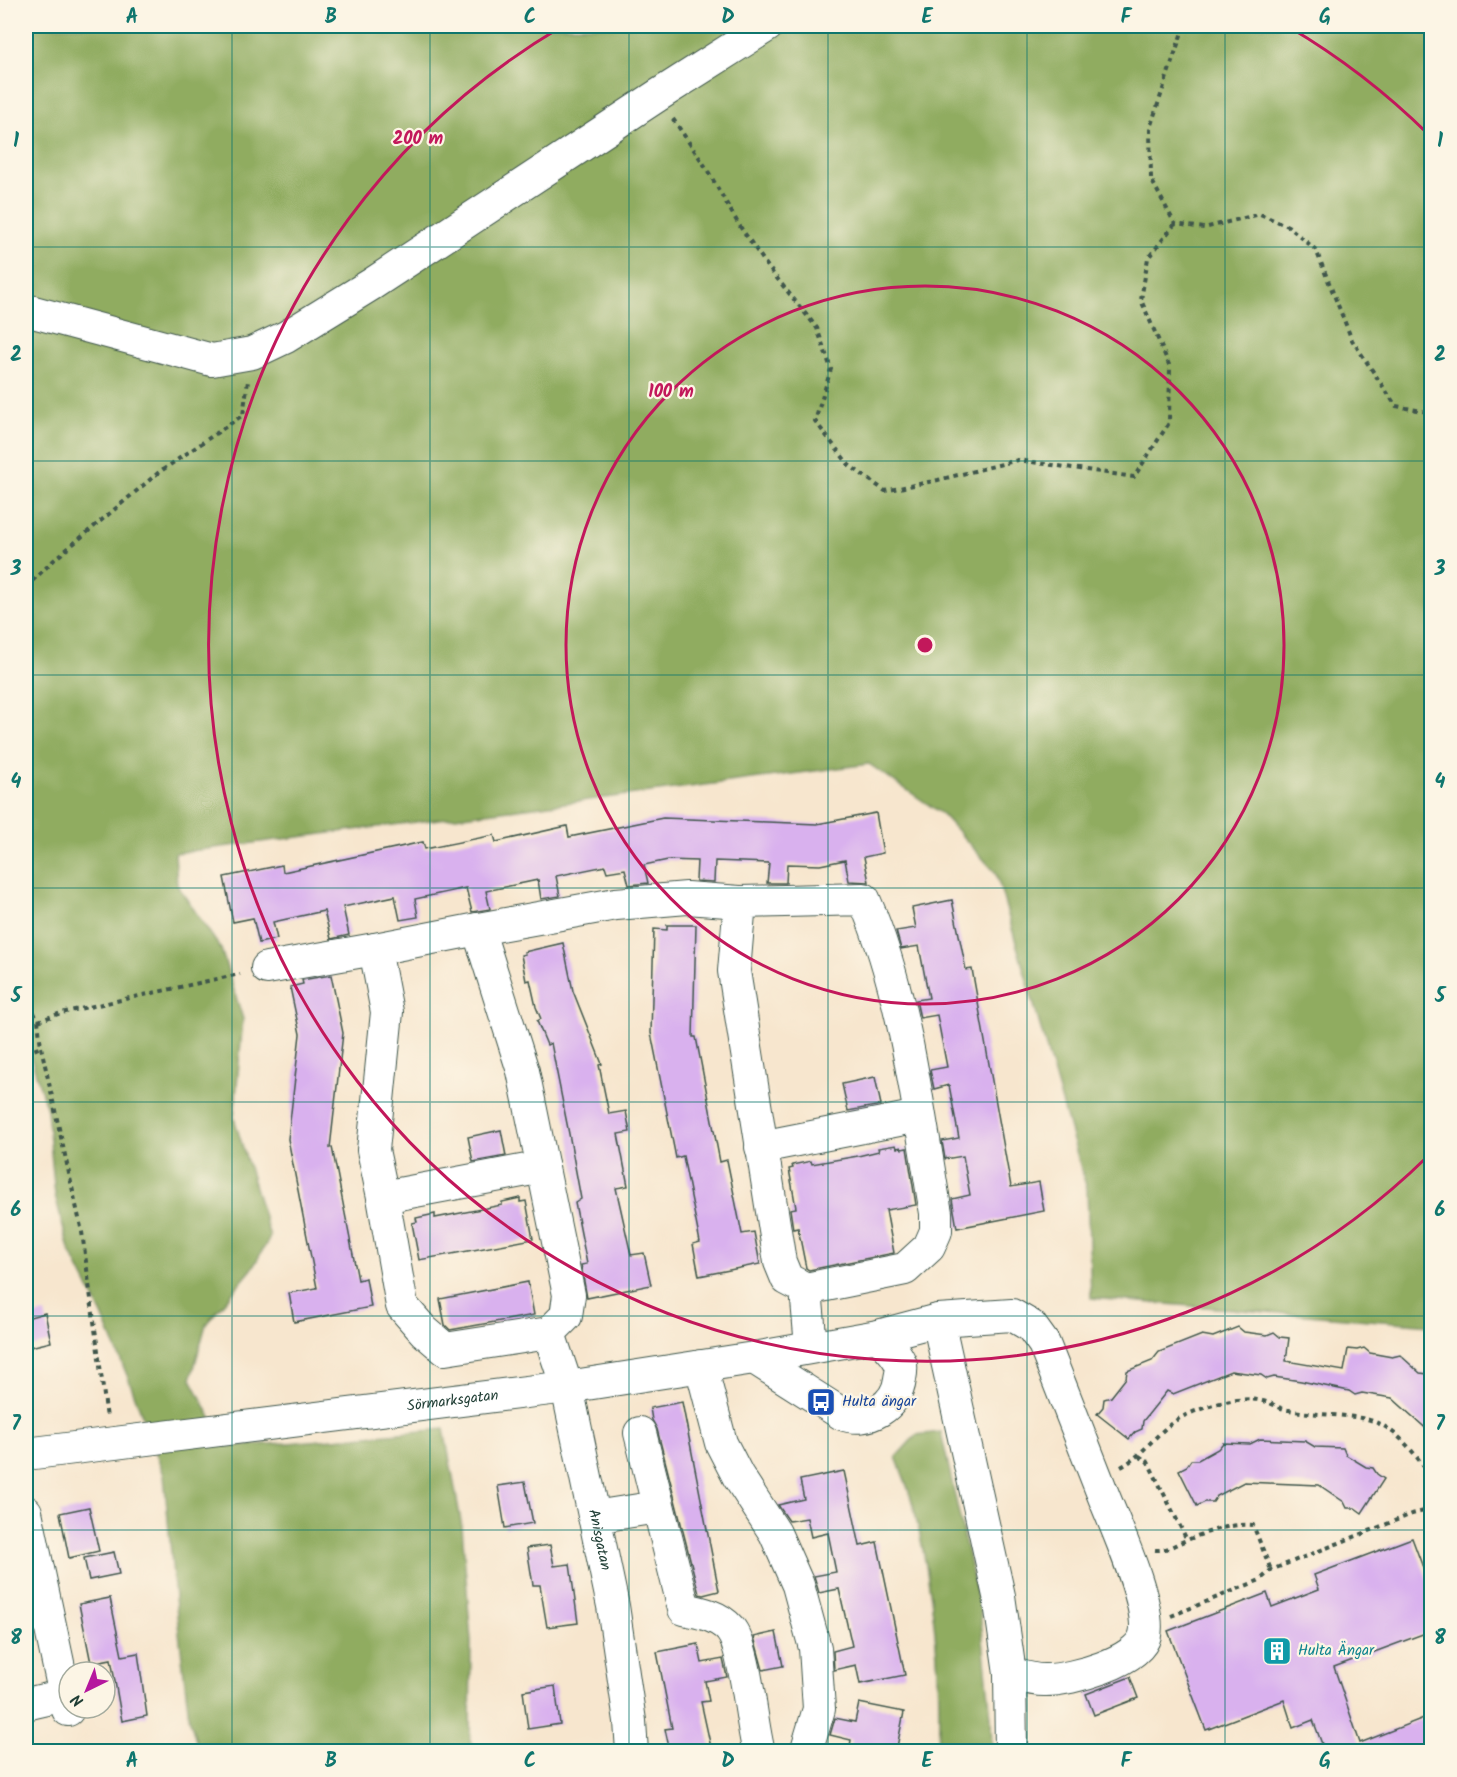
<svg xmlns="http://www.w3.org/2000/svg" width="1457" height="1777" font-family="Kalam,sans-serif">
<rect width="100%" height="100%" fill="#fcf5e5"/>
<filter id="ink" filterUnits="userSpaceOnUse"><feTurbulence type="fractalNoise" baseFrequency=".0167" numOctaves="2"/><feDisplacementMap in="SourceGraphic" scale="12" xChannelSelector="R" yChannelSelector="G"/><feConvolveMatrix kernelMatrix="1 2 1 2 8 2 1 2 1" color-interpolation-filters="sRGB"/></filter>
<filter id="wash" filterUnits="userSpaceOnUse"><feTurbulence type="fractalNoise" baseFrequency=".008" numOctaves="4" result="noise"/><feDisplacementMap in="SourceGraphic" scale="24" xChannelSelector="R" yChannelSelector="G"/><feGaussianBlur stdDeviation="1.35" result="paint"/><feColorMatrix in="noise" values="0 0 0 0 0 0 0 0 0 0 0 0 0 0 0 0 0 1.4 0 .05"/><feComposite in="paint" operator="in"/></filter>
<g filter="url(#wash)">
<rect width="100%" height="100%" fill="#f7e6ce"/>
<g fill="#90ac60" stroke="#58744a" stroke-width="1.5">
<path d="M26 26H1431V1325L1091 1298 1087 1189 996 873 942 814 869 764 175 853 177 885 221 949 243 1019 234 1118 270 1237 252 1269 206 1324 191 1379 226 1446 288 1443 444 1429 462 1527 471 1641 470 1740 475 1751H199L189 1717 175 1598 164 1475 129 1380 102 1315 69 1249 55 1195 47 1110 26 1041Z"/>
<path d="M941 1432 980 1610 991 1718 992 1751H938C942 1671 933 1583 913 1505 909 1489 902 1473 896 1457L916 1435Z"/>
</g>
<g id="blocks">
<g fill="#d9b1ee">
<path d="M876 813 883 853 864 857 869 882 849 881 845 860 820 865 787 864 786 883H767L769 863 715 861 714 882 696 881 697 861 668 860 644 865 648 883 629 885 625 869 607 872 605 866 556 876 560 896 541 899 538 880 486 891 490 909 472 912 466 888 415 899 418 917 400 920 395 896 343 907 349 935 331 939 324 911 273 922 277 939 259 943 253 918 233 922 224 877 282 865 283 872 423 842 425 849 494 835 496 842 567 826 569 837 663 818 817 824Z"/>
<path d="M952 900 966 970 972 969 1011 1187 1039 1182 1044 1211 957 1228 952 1199 970 1195 963 1156 945 1159 942 1141 959 1138 949 1085 934 1089 930 1070 947 1067 937 1015 920 1018 916 1000 929 998 919 946 901 949 896 931 916 928 912 908Z"/>
<path d="M667 925H696L693 1037H696L720 1162 727 1160 742 1234 754 1232 760 1264 699 1276 693 1244 700 1242 683 1156 676 1158 651 1033 654 929 667 930Z"/>
<path d="M563 943 573 991 602 1064 599 1065 609 1114 626 1111 630 1132 618 1134 628 1186 616 1188 631 1255 644 1253 651 1285 587 1298 581 1265 587 1264 575 1203 581 1199 570 1139 551 1043 547 1045 537 1021 541 1019 536 1007 530 980 526 981 521 955 525 954 524 952Z"/>
<path d="M331 975 343 1033 330 1148 332 1147 358 1280 366 1278 371 1307 294 1322 289 1293 317 1288 288 1139 300 1034 290 987 303 984 302 980Z"/>
<path d="M875 1077 881 1105 848 1111 842 1084Z"/>
<path d="M501 1130 506 1156 473 1162 468 1137Z"/>
<path d="M896 1145 897 1148 901 1147 902 1149 907 1148 916 1205 886 1210 894 1253 809 1270 806 1268 798 1228 793 1229 790 1209 796 1208 789 1169 793 1168 792 1165 811 1161 812 1164 858 1156 879 1151 878 1148Z"/>
<path d="M520 1198V1202L526 1201 533 1239 419 1260 412 1223 417 1222 416 1218 435 1214V1218L502 1205V1202Z"/>
<path d="M528 1282 534 1315 450 1330 445 1325 440 1299Z"/>
<path d="M45 1313 51 1342 26 1348V1318Z"/>
<path d="M1238 1327 1244 1332 1267 1335 1274 1332 1280 1337 1289 1338 1286 1361 1344 1371 1348 1349 1357 1350 1364 1348 1370 1353 1392 1357 1400 1355 1420 1373 1428 1374 1431 1383V1433L1392 1398 1362 1393 1355 1395 1349 1391 1301 1381 1274 1377 1267 1379 1261 1375 1231 1371 1173 1394 1167 1391 1143 1421 1142 1429 1135 1432 1129 1439 1097 1414 1103 1407 1104 1399 1111 1397 1126 1378 1127 1371 1152 1361 1159 1352 1202 1335 1213 1337Z"/>
<path d="M682 1402 719 1591 703 1595 699 1594 657 1429 652 1420 650 1408Z"/>
<path d="M1260 1439 1305 1441 1315 1447 1343 1448 1346 1455 1366 1467 1373 1468 1377 1474 1384 1479 1362 1513 1355 1508H1347L1344 1502 1319 1485 1244 1482 1217 1496 1213 1502H1205L1197 1506 1179 1470 1187 1466 1191 1460H1198L1218 1449 1223 1443 1250 1444Z"/>
<path d="M844 1471 860 1546 877 1542 905 1675 860 1684 856 1665 834 1670 833 1651 852 1646 839 1589 819 1593 814 1576 836 1572 828 1533 811 1537 807 1518 789 1521 778 1505 804 1499 800 1480Z"/>
<path d="M525 1482 533 1523 505 1528 498 1486Z"/>
<path d="M89 1507 99 1551 69 1558 60 1513Z"/>
<path d="M1412 1538 1431 1589V1631L1334 1667 1360 1743 1431 1715V1752H1325L1313 1720 1293 1728 1284 1700 1206 1730 1168 1631 1267 1593 1272 1607 1319 1589 1314 1575Z"/>
<path d="M550 1545 554 1566 570 1564 578 1623 547 1627 540 1585H533L527 1548Z"/>
<path d="M114 1552 119 1574 89 1580 84 1558Z"/>
<path d="M110 1598 122 1656 138 1653 147 1716 122 1721 111 1659 91 1663 79 1604Z"/>
<path d="M776 1632 783 1666 763 1670 754 1637Z"/>
<path d="M698 1644 702 1663 723 1659 727 1677 705 1681 709 1701 701 1702 712 1752H670L665 1729 672 1728 657 1652Z"/>
<path d="M1130 1677 1138 1698 1094 1715 1086 1694Z"/>
<path d="M555 1686 560 1724 528 1729 523 1691Z"/>
<path d="M859 1703 904 1712 896 1752H849L851 1740 830 1735 835 1718 855 1722Z"/>
</g>
</g>
</g>
<g filter="url(#ink)">
<use href="#blocks" fill-opacity="0" stroke="#3f564b" stroke-width="1.5"/>
<g fill="none" stroke-linecap="round" stroke-linejoin="round">
<g stroke="#3f564b" stroke-width="34">
<g id="minor">
<path d="M26 310 212 360 252 353 286 337 372 284 657 96 767 26"/>
<path d="M478 929 523 1071 569 1295 566 1316 549 1333 445 1349 424 1331 402 1306 383 1197 373 1150 387 1012 375 949Z"/>
<path d="M478 929 616 904 687 898 740 902"/>
<path d="M267 968 375 949"/>
<path d="M761 1147 919 1116"/>
<path d="M383 1197 543 1167"/>
<path d="M806 1289 787 1279 780 1262 734 971 740 902 864 899C906 995 918 1110 936 1213V1231L929 1247 905 1269 806 1289 811 1347"/>
<path d="M938 1320 999 1596 1010 1673 1011 1752"/>
<path id="s1" d="M549 1333 567 1387 613 1606 630 1721 632 1752"/>
<path d="M754 1358 842 1414C868 1424 897 1406 900 1379 901 1374 902 1369 901 1365 897 1353 887 1345 878 1336"/>
<path d="M701 1366 721 1443 738 1476 775 1533 798 1585 815 1648 819 1709 806 1752"/>
<path d="M640 1433 684 1609C700 1612 719 1616 730 1629 746 1647 751 1724 759 1752"/>
<path id="s2" d="M26 1454 567 1387 754 1358 878 1336 938 1320 1012 1315 1031 1326 1044 1344C1064 1395 1084 1446 1104 1497 1116 1527 1152 1606 1145 1635 1139 1662 1070 1680 1046 1680 1034 1681 1021 1676 1010 1673"/>
<path d="M26 1512 68 1710"/>
<path d="M594 1517 658 1507"/>
<path d="M26 1704 65 1695"/>
</g>
</g>
<g stroke="#3f564b" stroke-width="4" stroke-dasharray="4.5 4.5" stroke-linecap="butt">
<path d="M1184 26 1150 128 1151 179 1175 224 1204 228 1260 214 1288 226 1316 250 1352 340 1396 406 1432 413"/>
<path d="M673 119 705 166 739 225 768 267 817 328 831 369 815 421 849 465 885 491 938 480 1018 460 1134 477 1169 423 1170 367 1141 300 1148 258 1175 224"/>
<path d="M26 587 54 560 158 473 243 415 248 381"/>
<path d="M26 890 27 889"/>
<path d="M26 996 38 1021 41 1047 82 1232 107 1418"/>
<path d="M38 1021 61 1013 240 974"/>
<path d="M26 1053 41 1047"/>
<path d="M1139 1456 1148 1462 1187 1540"/>
<path d="M1121 1467C1146 1454 1158 1428 1184 1416 1205 1406 1241 1395 1263 1401 1272 1403 1280 1409 1289 1410 1312 1415 1337 1414 1361 1418 1394 1423 1415 1453 1432 1479"/>
<path d="M1155 1550C1168 1551 1175 1544 1187 1540 1207 1532 1231 1523 1253 1525L1271 1570"/>
<path d="M1171 1616 1260 1580 1271 1570 1412 1514 1432 1509"/>
</g>
<use href="#minor" stroke="#fff" stroke-width="32"/>
</g>
</g>
<path fill="none" stroke="#0f766e" stroke-width="1.5" stroke-opacity="0.55" d="M232 26V1752M430 26V1752M629 26V1752M828 26V1752M1027 26V1752M1225 26V1752M26 247H1432M26 461H1432M26 675H1432M26 888H1432M26 1102H1432M26 1316H1432M26 1530H1432"/>
<g fill="none" stroke="#c2185b" stroke-width="3">
<circle cx="925" cy="645" r="359"/>
<path d="M1428 1156A717 717 0 1 1 561 27M1289 27A717 717 0 0 1 1428 134"/>
</g>
<defs>
<g id="bus-square" transform="scale(1.5)"><rect x="-9" y="-9" width="18" height="18" rx="4" fill="#1a4fb4" stroke="#fcf5e5"/><path d="M-5-6H5V4H4V6H2V4H-2V6H-4V4H-5ZM-3.5-4V0h7V-4ZM-3.5 1.2v1.5H-2V1.2ZM2 1.2v1.5H3.5V1.2Z" fill="#fff"/></g>
<g id="building-square" transform="scale(1.5)"><rect x="-9" y="-9" width="18" height="18" rx="4" fill="#0f9aa8" stroke="#fcf5e5"/><path d="M-4-6H4V6H1V3H-1V6H-4ZM-2.5-4.3h1.7v1.8h-1.7ZM.8-4.3h1.7v1.8H.8ZM-2.5-1h1.7V.8h-1.7ZM.8-1h1.7V.8H.8Z" fill="#fff"/></g>
</defs>
<g fill-rule="evenodd">
<use href="#bus-square" x="821" y="1402"/>
<use href="#building-square" x="1277" y="1651"/>
</g>
<g text-anchor="middle" dominant-baseline="central" stroke-width="4.5" stroke-linejoin="round" paint-order="stroke">
<g font-size="15" fill="#1f3d34" stroke="#fcf5e5">
<text stroke="none"><textPath href="#s2" startOffset="430">Sörmarksgatan</textPath></text>
<text stroke="none"><textPath href="#s1" startOffset="213">Anisgatan</textPath></text>
</g>
<g font-size="15" fill="#164399" stroke="#fcf5e5" text-anchor="start">
<text x="842" y="1402">Hulta ängar</text>
</g>
<g font-size="15" fill="#0d838f" stroke="#fcf5e5" text-anchor="start">
<text x="1298" y="1651">Hulta Ängar</text>
</g>
</g>
<circle cx="925" cy="645" r="9" fill="#c2185b" stroke="#fcf5e5" stroke-width="3"/>
<g font-size="18" text-anchor="middle" font-weight="bold" fill="#c2185b" stroke="#fcf5e5" stroke-width="4.5" stroke-linejoin="round" paint-order="stroke">
<text x="418" y="144">200 m</text>
<text x="671" y="397">100 m</text>
</g>
<rect width="1457" height="1777" fill="none" stroke="#fcf5e5" stroke-width="66"/>
<g transform="translate(87 1690) rotate(223)"><circle r="28" fill="#fcf5e5" stroke="#a4ab9e" stroke-width="1.5"/>
<path d="M0-4.5L10 22L0 15L-10 22Z" fill="#b5179e"/>
<text y="-9" font-size="16" font-weight="bold" text-anchor="middle" fill="#1f3d34">N</text>
</g>
<rect x="33" y="33" width="1391" height="1711" fill="none" stroke="#0f766e" stroke-width="2"/>
<g font-size="20" text-anchor="middle" font-weight="bold" fill="#0f766e">
<text x="132" y="23">A</text>
<text x="331" y="23">B</text>
<text x="530" y="23">C</text>
<text x="728" y="23">D</text>
<text x="927" y="23">E</text>
<text x="1126" y="23">F</text>
<text x="1325" y="23">G</text>
<text x="16" y="147">1</text>
<text x="1440" y="147">1</text>
<text x="16" y="361">2</text>
<text x="1440" y="361">2</text>
<text x="16" y="575">3</text>
<text x="1440" y="575">3</text>
<text x="16" y="788">4</text>
<text x="1440" y="788">4</text>
<text x="16" y="1002">5</text>
<text x="1440" y="1002">5</text>
<text x="16" y="1216">6</text>
<text x="1440" y="1216">6</text>
<text x="16" y="1430">7</text>
<text x="1440" y="1430">7</text>
<text x="16" y="1644">8</text>
<text x="1440" y="1644">8</text>
<text x="132" y="1767">A</text>
<text x="331" y="1767">B</text>
<text x="530" y="1767">C</text>
<text x="728" y="1767">D</text>
<text x="927" y="1767">E</text>
<text x="1126" y="1767">F</text>
<text x="1325" y="1767">G</text>
</g>
</svg>
